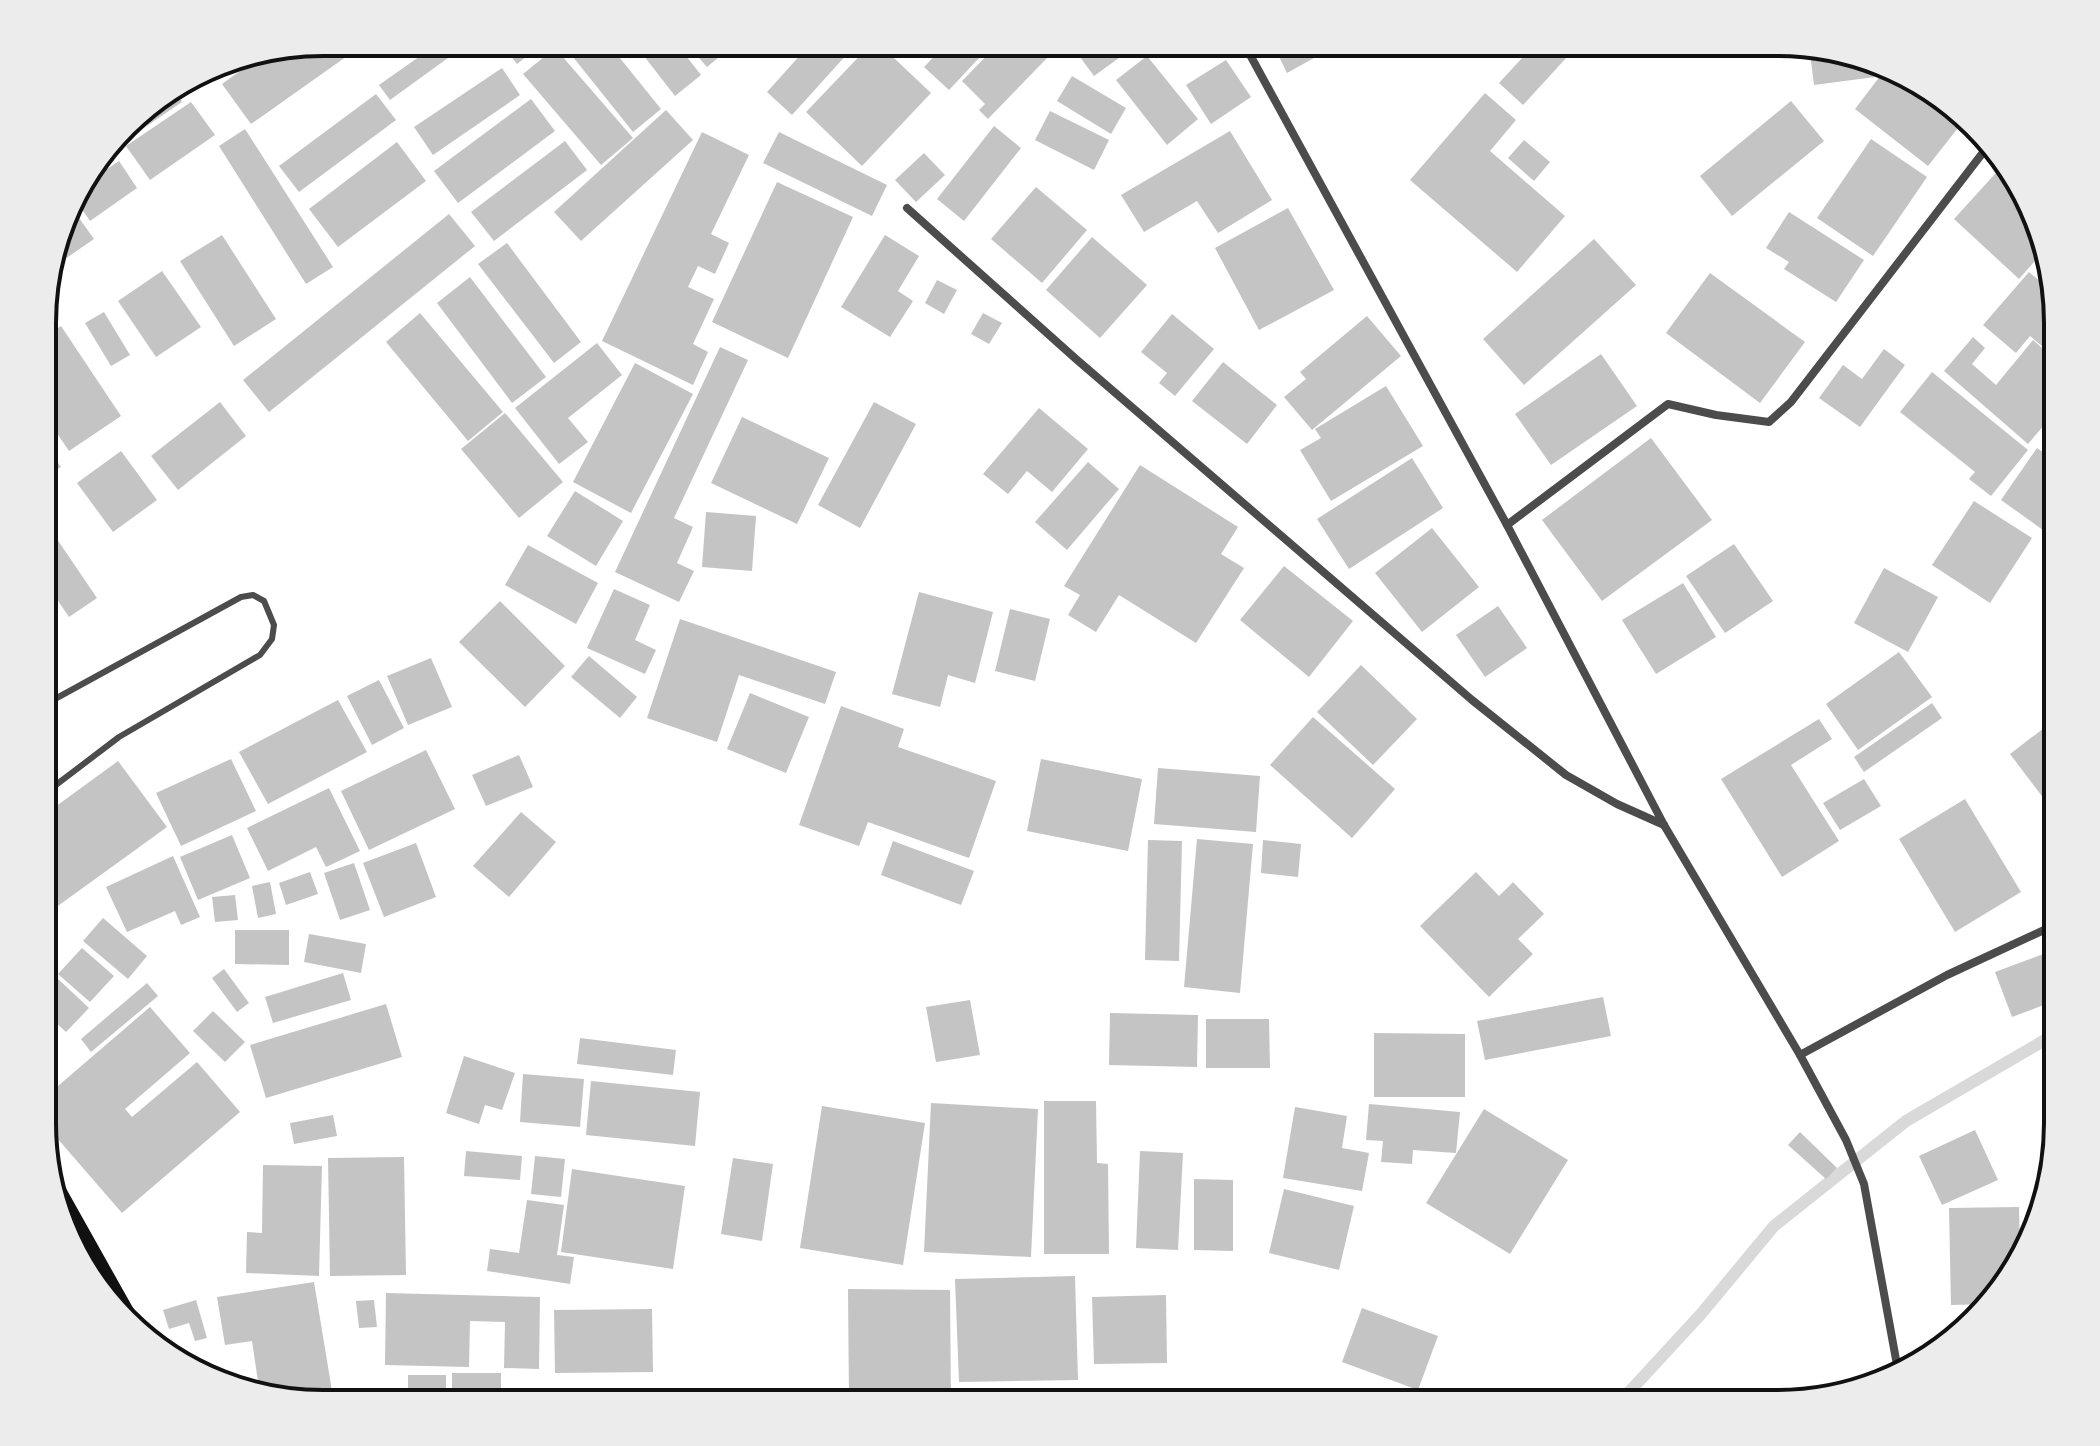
<svg xmlns="http://www.w3.org/2000/svg" width="2100" height="1446" font-family="Barlow,sans-serif">
<rect width="100%" height="100%" fill="#fff"/>
<g fill="none" stroke-linecap="round" stroke-linejoin="round">
<path stroke="#d9d9d9" stroke-width="12" d="M1618 1404 1701 1314 1774 1226 1906 1121 2057 1033"/>
</g>
<g fill="#c4c4c4">
<path d="M323 42H367L251 124 222 84 265 53Z"/>
<path d="M440 42H470L390 100 379 85Z"/>
<path d="M500 42H545L517 64Z"/>
<path d="M561 42H607L661 109 633 132Z"/>
<path d="M633 42H675L701 75 675 96Z"/>
<path d="M685 42H737L707 67Z"/>
<path d="M812 42H858L792 115 767 92Z"/>
<path d="M873 42H877L931 93 862 166 806 112Z"/>
<path d="M902 42H930L917 56Z"/>
<path d="M948 42H994L949 90 924 67Z"/>
<path d="M1000 42H1035L1049 56 988 119 979 110 985 104 962 81Z"/>
<path d="M1069 42H1141L1094 76Z"/>
<path d="M1272 42H1307L1314 58 1287 73Z"/>
<path d="M1537 42H1574L1578 45 1523 105 1499 83Z"/>
<path d="M1809 45 1868 57 1873 60 1875 77 1814 85Z"/>
<path d="M555 48 633 138 601 165 523 74Z"/>
<path d="M1147 56 1198 119 1167 145 1116 80Z"/>
<path d="M1226 60 1251 97 1211 124 1186 85Z"/>
<path d="M1887 67 1948 100 1965 119 1928 166 1855 109Z"/>
<path d="M502 68 520 95 433 155 414 127Z"/>
<path d="M1072 76 1126 108 1111 134 1057 101Z"/>
<path d="M174 89 182 102 107 153 137 112Z"/>
<path d="M1485 93 1516 120 1490 151 1565 216 1517 272 1410 180Z"/>
<path d="M376 94 396 120 299 192 279 166Z"/>
<path d="M531 99 555 131 458 203 434 171Z"/>
<path d="M1791 101 1824 141 1732 216 1700 176Z"/>
<path d="M191 102 215 135 150 180 126 146Z"/>
<path d="M666 110 693 140 581 241 554 212Z"/>
<path d="M1050 111 1109 140 1094 170 1035 140Z"/>
<path d="M994 126 1021 148 964 221 937 199Z"/>
<path d="M245 129 333 267 306 284 219 146Z"/>
<path d="M1230 131 1272 200 1218 233 1197 201 1144 232 1121 195Z"/>
<path d="M702 132 749 155 711 234 729 243 715 274 698 266 688 287 714 299 693 344 708 352 693 385 602 341Z"/>
<path d="M779 132 887 185 872 216 763 163Z"/>
<path d="M1871 139 1927 177 1873 256 1817 218Z"/>
<path d="M1524 140 1550 162 1534 181 1508 158Z"/>
<path d="M565 141 587 170 494 241 471 212Z"/>
<path d="M397 142 426 181 338 247 309 209Z"/>
<path d="M924 153 945 175 916 202 895 180Z"/>
<path d="M119 161 137 188 90 221 73 196 79 188Z"/>
<path d="M2004 164 2021 183 2042 253 2019 279 1954 219Z"/>
<path d="M777 182 853 217 788 358 712 322Z"/>
<path d="M1036 187 1087 230 1042 283 991 239Z"/>
<path d="M69 204 94 239 52 268 51 266Z"/>
<path d="M1288 208 1334 290 1259 330 1215 248Z"/>
<path d="M1789 212 1864 260 1836 302 1784 269 1789 262 1766 248Z"/>
<path d="M449 214 475 246 269 412 243 380Z"/>
<path d="M222 235 276 319 234 346 180 261Z"/>
<path d="M885 235 919 256 898 291 913 301 890 337 841 307Z"/>
<path d="M1092 237 1147 285 1100 338 1046 290Z"/>
<path d="M1594 239 1636 285 1524 385 1483 339Z"/>
<path d="M507 243 581 342 554 363 478 264Z"/>
<path d="M162 271 201 327 156 357 118 301Z"/>
<path d="M2029 272 2054 293 2057 305V352L2054 356 2030 336 2016 353 1983 325Z"/>
<path d="M1710 273 1805 342 1760 403 1666 333Z"/>
<path d="M470 277 546 377 512 403 437 303Z"/>
<path d="M937 280 957 290 944 314 925 303Z"/>
<path d="M104 312 130 355 111 366 85 323Z"/>
<path d="M420 313 503 412 468 441 386 342Z"/>
<path d="M983 313 1002 323 989 344 971 334Z"/>
<path d="M1172 314 1214 349 1175 396 1159 383 1167 373 1141 352Z"/>
<path d="M1367 316 1401 356 1312 430 1284 397 1306 379 1300 372Z"/>
<path d="M61 326 121 416 69 451 44 414V337Z"/>
<path d="M1973 337 1985 348 1972 364 1996 385 2033 340 2057 361V410L2028 444 1944 371Z"/>
<path d="M597 343 622 375 568 418 588 442 559 464 515 408Z"/>
<path d="M720 347 748 360 674 518 693 527 677 563 694 571 679 602 615 572Z"/>
<path d="M1884 349 1905 365 1860 427 1819 398 1843 365 1862 379Z"/>
<path d="M1601 354 1637 406 1551 465 1515 414Z"/>
<path d="M1223 362 1277 405 1247 444 1192 401Z"/>
<path d="M635 363 693 394 631 513 573 482Z"/>
<path d="M1932 372 2028 450 1991 496 1969 479 1975 472 1900 412Z"/>
<path d="M1386 386 1423 446 1331 501 1300 450 1321 438 1315 429Z"/>
<path d="M220 402 246 436 178 490 151 456Z"/>
<path d="M874 402 916 424 860 528 818 505Z"/>
<path d="M1039 408 1088 449 1052 492 1027 471 1008 494 983 474Z"/>
<path d="M505 413 563 482 519 518 461 449Z"/>
<path d="M742 417 829 458 797 524 711 483Z"/>
<path d="M2057 426V451L2046 443Z"/>
<path d="M1651 438 1712 520 1602 601 1542 520Z"/>
<path d="M44 443 61 467 44 478Z"/>
<path d="M2037 448 2057 462V540L2001 500Z"/>
<path d="M121 451 157 500 113 532 77 483Z"/>
<path d="M1412 458 1443 508 1349 569 1317 519Z"/>
<path d="M1088 462 1119 489 1067 550 1035 522Z"/>
<path d="M1140 465 1238 527 1221 554 1244 568 1196 643 1119 595 1096 632 1068 615 1080 595 1064 586Z"/>
<path d="M575 491 623 521 596 566 547 536Z"/>
<path d="M1974 501 2032 538 1990 603 1932 565Z"/>
<path d="M706 512 756 516 752 571 702 567Z"/>
<path d="M44 520 97 598 69 617 44 580Z"/>
<path d="M1432 528 1479 587 1422 632 1375 573Z"/>
<path d="M1734 544 1773 601 1725 633 1686 576Z"/>
<path d="M528 545 598 583 576 624 505 585Z"/>
<path d="M1284 566 1353 621 1309 677 1240 620Z"/>
<path d="M1884 568 1938 597 1908 652 1854 623Z"/>
<path d="M1683 583 1716 637 1656 674 1622 620Z"/>
<path d="M614 589 650 605 635 640 656 650 645 674 587 648Z"/>
<path d="M919 592 993 612 975 683 948 675 940 707 892 694Z"/>
<path d="M500 601 565 666 525 707 459 642Z"/>
<path d="M1498 606 1527 648 1485 677 1456 635Z"/>
<path d="M44 608 56 626 44 633Z"/>
<path d="M1010 609 1050 619 1035 681 995 671Z"/>
<path d="M680 619 836 672 825 704 739 675 717 742 647 718Z"/>
<path d="M1899 652 1932 697 1858 750 1826 704Z"/>
<path d="M589 656 637 697 620 718 571 677Z"/>
<path d="M431 658 452 707 408 725 387 676Z"/>
<path d="M1361 665 1417 719 1373 765 1317 712Z"/>
<path d="M379 680 404 728 372 745 347 696Z"/>
<path d="M750 693 809 717 786 773 727 749Z"/>
<path d="M338 700 367 752 268 804 239 752Z"/>
<path d="M1932 703 1942 718 1864 772 1854 757Z"/>
<path d="M841 706 904 729 898 747 996 781 969 858 868 822 859 846 799 825Z"/>
<path d="M1313 717 1395 789 1352 838 1270 765Z"/>
<path d="M2057 718V816L2010 754Z"/>
<path d="M1819 719 1832 739 1791 765 1839 841 1782 877 1721 779Z"/>
<path d="M426 750 455 809 369 850 341 791Z"/>
<path d="M519 755 533 787 486 806 472 775Z"/>
<path d="M231 759 256 811 181 846 156 793Z"/>
<path d="M1041 759 1142 779 1128 851 1027 831Z"/>
<path d="M118 761 167 827 44 916V815Z"/>
<path d="M1158 768 1260 776 1256 832 1154 824Z"/>
<path d="M1864 779 1881 806 1840 830 1823 803Z"/>
<path d="M329 788 360 851 326 867 316 847 268 871 247 828Z"/>
<path d="M1965 799 2021 892 1955 932 1899 839Z"/>
<path d="M521 812 556 842 509 897 473 866Z"/>
<path d="M232 835 250 878 198 900 180 857Z"/>
<path d="M1197 839 1253 844 1240 993 1184 987Z"/>
<path d="M1148 840 1182 841 1179 961 1145 960Z"/>
<path d="M1263 840 1301 844 1298 877 1261 873Z"/>
<path d="M893 841 974 871 961 905 881 875Z"/>
<path d="M416 843 436 897 384 917 363 863Z"/>
<path d="M173 856 200 917 181 925 175 911 127 932 106 887Z"/>
<path d="M354 863 370 910 340 920 324 873Z"/>
<path d="M310 872 318 894 286 905 279 883Z"/>
<path d="M1476 872 1499 896 1513 882 1544 914 1518 939 1533 954 1489 997 1420 926Z"/>
<path d="M270 882 276 914 258 918 252 886Z"/>
<path d="M235 895 238 920 215 922 212 897Z"/>
<path d="M103 918 147 956 128 979 83 941Z"/>
<path d="M235 930H289V965L235 964Z"/>
<path d="M309 934 366 944 361 973 304 962Z"/>
<path d="M82 948 114 976 90 1002 58 974Z"/>
<path d="M2057 949V1000L2012 1017 1995 972Z"/>
<path d="M224 969 249 1003 237 1012 212 978Z"/>
<path d="M343 973 351 1000 273 1023 265 997Z"/>
<path d="M56 977 89 1008 66 1032 44 1012V990Z"/>
<path d="M147 983 158 996 91 1052 81 1039Z"/>
<path d="M1603 997 1611 1036 1485 1060 1477 1021Z"/>
<path d="M970 1000 980 1055 936 1062 926 1007Z"/>
<path d="M386 1004 402 1057 266 1098 250 1045Z"/>
<path d="M150 1007 190 1053 125 1109 132 1117 197 1062 240 1112 122 1213 44 1123V1098Z"/>
<path d="M213 1011 245 1042 225 1062 193 1031Z"/>
<path d="M1110 1013 1198 1015 1197 1067 1109 1065Z"/>
<path d="M1206 1019H1269L1270 1068H1206Z"/>
<path d="M1374 1033 1465 1034V1097H1374Z"/>
<path d="M580 1038 676 1050 673 1075 577 1064Z"/>
<path d="M464 1056 515 1073 502 1110 485 1105 479 1124 446 1113Z"/>
<path d="M523 1074 584 1079 580 1127 520 1122Z"/>
<path d="M591 1081 700 1092 695 1146 586 1135Z"/>
<path d="M1044 1101H1096L1097 1163 1108 1164 1109 1254H1044Z"/>
<path d="M931 1103 1038 1109 1031 1257 924 1252Z"/>
<path d="M1369 1104 1460 1112 1456 1153 1413 1150 1412 1164 1381 1162 1383 1141 1366 1140Z"/>
<path d="M822 1106 925 1123 903 1265 800 1248Z"/>
<path d="M1295 1107 1347 1116 1342 1148 1369 1153 1362 1191 1283 1178Z"/>
<path d="M1484 1109 1568 1160 1510 1254 1426 1203Z"/>
<path d="M333 1115 337 1136 294 1144 290 1123Z"/>
<path d="M1975 1130 1998 1180 1942 1205 1919 1156Z"/>
<path d="M1800 1132 1837 1168 1826 1179 1788 1145Z"/>
<path d="M466 1151 522 1156 520 1180 464 1176Z"/>
<path d="M1140 1151 1183 1153 1178 1250 1136 1248Z"/>
<path d="M535 1156 565 1159 561 1197 531 1194Z"/>
<path d="M404 1157 406 1275 330 1276 328 1158Z"/>
<path d="M733 1158 773 1164 762 1241 721 1234Z"/>
<path d="M263 1165 322 1166 319 1276 246 1273 247 1232 262 1233Z"/>
<path d="M572 1169 685 1186 673 1269 561 1252Z"/>
<path d="M1194 1179 1233 1180V1251L1194 1250Z"/>
<path d="M1284 1189 1354 1206 1339 1270 1269 1253Z"/>
<path d="M527 1200 564 1205 557 1255 574 1257 570 1284 487 1271 490 1249 519 1253Z"/>
<path d="M2019 1207 2020 1256 2000 1294 1988 1304 1951 1305 1949 1208Z"/>
<path d="M1075 1276 1078 1380 959 1382 955 1279Z"/>
<path d="M314 1282 334 1403H305L260 1395 252 1341 225 1345 217 1297Z"/>
<path d="M848 1289 950 1290 951 1402H849Z"/>
<path d="M386 1293 540 1297 539 1369 504 1368 505 1322 470 1321 469 1367 385 1365Z"/>
<path d="M1166 1295 1167 1363 1094 1364 1092 1297Z"/>
<path d="M196 1300 207 1338 195 1341 189 1323 169 1329 163 1310Z"/>
<path d="M374 1300 377 1327 359 1328 356 1301Z"/>
<path d="M1362 1308 1438 1336 1418 1390 1342 1362Z"/>
<path d="M652 1309 653 1372 555 1373 554 1310Z"/>
<path d="M452 1373H501V1397L529 1398V1404L452 1403Z"/>
<rect x="408" y="1375" width="38" height="28"/>
<path d="M547 1393 674 1396V1404H547Z"/>
<path d="M694 1399 766 1401V1404H694Z"/>
<path d="M1196 1400V1404H1158V1401Z"/>
</g>
<g fill="none" stroke-linecap="round" stroke-linejoin="round">
<path stroke="#4c4c4c" stroke-width="6" d="M44 705 241 597 253 595 264 601 274 625 272 639 260 655 119 737 44 794"/>
<g stroke="#4c4c4c" stroke-width="8">
<path d="M1243 42 1507 525 1664 825 1800 1055 1846 1140 1864 1184 1899 1376"/>
<path d="M907 208 1076 359 1472 700 1566 775 1617 804 1664 825"/>
<path d="M1507 525 1668 404 1716 415 1769 422 1791 402 1988 146"/>
<path d="M1800 1055 1947 975 2057 924"/>
</g>
<path stroke="#111" stroke-width="16" d="M51 1178 134 1326"/>
</g>
<path d="M0 0H2100V1446H0ZM323 56H1777A267 267 0 0 1 2044 323V1123A267 267 0 0 1 1777 1390H323A267 267 0 0 1 56 1123V323A267 267 0 0 1 323 56Z" fill="#ececec" fill-rule="evenodd"/>
<path fill="none" stroke="#111" stroke-width="4" d="M323 56H1777A267 267 0 0 1 2044 323V1123A267 267 0 0 1 1777 1390H323A267 267 0 0 1 56 1123V323A267 267 0 0 1 323 56Z"/>
</svg>
